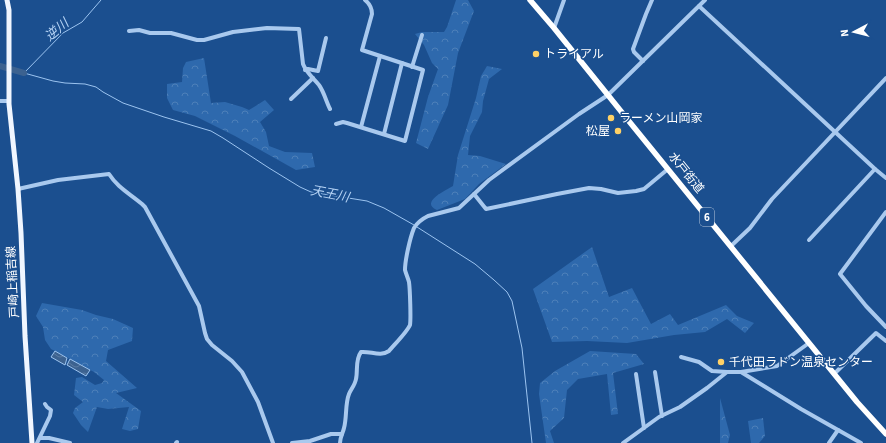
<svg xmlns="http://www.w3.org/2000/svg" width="886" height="443" font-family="'Source Sans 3','Noto Sans JP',sans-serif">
<defs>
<pattern id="forest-crowns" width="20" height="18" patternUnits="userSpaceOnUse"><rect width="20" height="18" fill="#2e69ad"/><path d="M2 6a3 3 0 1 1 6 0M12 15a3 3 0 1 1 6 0" fill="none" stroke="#4d80b9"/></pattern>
<pattern id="water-waves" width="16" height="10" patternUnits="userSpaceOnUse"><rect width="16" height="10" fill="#3c6290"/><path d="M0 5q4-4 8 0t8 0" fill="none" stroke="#597aa1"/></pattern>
</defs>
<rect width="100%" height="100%" fill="#1b4f8f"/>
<g fill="url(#forest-crowns)">
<path d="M456 0H468L474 11 458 53 448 105 428 149 416 143 428 97 438 69 432 63 424 45 415 34 422 32H444L447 27Z"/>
<path d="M204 58 211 103 225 102 242 107 249 110 265 100 274 110 260 122 266 132 269 146 285 152 312 153 315 167 296 170 235 136 195 116 173 110 167 98V84L182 82 183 68 186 62Z"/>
<path d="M487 66 502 69 489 79 483 101 482 112 470 136 468 155 480 156 506 164 479 184 465 199 437 210C419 202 447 190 453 186L458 155 476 98 481 76Z"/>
<path d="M592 247 609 297 632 288 651 324 670 314 678 325 726 305 737 316 754 323 745 333 727 319 705 332 674 335 627 343 587 341 552 342 533 289Z"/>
<path d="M42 303 82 310 96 315 113 319 133 328 132 341 108 350 106 361 137 388 116 393 141 411 138 429 130 431 122 429 129 407 108 409 97 407 88 432 81 425 73 413 75 408 83 402 74 395 76 378 82 377 95 385 102 383 104 380 94 372 51 349 45 340 43 327 36 316Z"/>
<path d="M590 351 636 354 644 364 613 373 618 414 611 415 607 374 578 379 567 390 564 418 550 431 554 443H546L539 394 540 383 555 371Z"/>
<path d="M720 398 730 435 728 443H720Z"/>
<path d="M763 418 765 436 759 443H751L748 421Z"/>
</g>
<g fill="url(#water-waves)" stroke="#9cc4f0">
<path d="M55 351 67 358 65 365 51 357Z"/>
<path d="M70 359 90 370 86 376 67 365Z"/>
</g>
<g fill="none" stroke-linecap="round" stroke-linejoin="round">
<g stroke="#9cc4f0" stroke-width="1">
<path d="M101 0 82 22 63 33 24 73 53 81 65 83 85 84 96 87 103 92 123 103 164 117 211 131 223 138 269 168 300 187 311 192 367 201 384 208 414 225"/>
<path d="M417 227 475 264 494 280 507 292 512 301 522 348 532 443"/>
</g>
<path stroke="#3c6290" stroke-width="6" d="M0 66 24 73"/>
<g stroke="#a9c9ee" stroke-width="4">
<path d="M699 6 875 169 886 178"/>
<path d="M554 28 564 0"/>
<path d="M129 31 139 30 150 33H171L197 40H204L233 32 267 28 299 29 303 64C306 72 313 78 319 85 324 92 326 101 330 109"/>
<path d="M643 61 634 52 633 49 646 14 652 0"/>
<path d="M412 67 422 35"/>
<path d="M305 70 308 69 318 71 326 38"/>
<path d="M291 99 313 78"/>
<path d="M0 101H9"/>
<path d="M336 124 343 122 347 123 405 141 423 70 362 50 372 14C372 8 370 4 365 0"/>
<path d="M361 127 380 56"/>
<path d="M384 134 402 63"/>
<path d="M18 189 58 180 109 174C118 188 129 193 142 204L145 207 199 306 205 333 207 339 212 345 232 361 242 372 258 402 273 443"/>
<path d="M474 194 486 209 557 194 589 188 601 189 618 193 636 191 644 189 668 169"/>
<path d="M886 212 840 274 866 306 886 327"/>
<path d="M809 240 875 169"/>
<path d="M731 246 750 228 772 199 886 78"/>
<path d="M681 357 699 362 712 371 727 372"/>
<path d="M655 372 662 416"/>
<path d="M741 372 801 409 861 443"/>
<path d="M636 374 644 428"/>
<path d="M834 374 876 333 886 341"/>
<path d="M40 438H49L70 443"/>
<path d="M37 443 50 416 51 410 47 407 45 404"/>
<path d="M176 443 177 442"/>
<path d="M292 443 310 441 331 434H342"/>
<path d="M340 443C340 437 343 433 344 428 347 417 345 404 349 394 351 389 355 385 356 379 358 370 355 360 361 352 371 351 380 357 389 351 394 345 407 332 410 325 411 319 410 289 409 282 408 278 406 274 405 270 405 260 410 238 414 228 417 223 422 219 428 216L459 208 489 180 579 114 608 95 705 0"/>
<path d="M623 443 659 417 680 407 707 388 727 372H741L777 366 809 343"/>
<path d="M829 443 838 430"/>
</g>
<path stroke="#f0f6ff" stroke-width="5" d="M7 0 9 10V104L18 189 21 233 25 336 32 443"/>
<path stroke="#fff" stroke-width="5.5" d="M530 0 554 28 628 120 857 402 886 434"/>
</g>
<g fill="#ffd166" stroke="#1b4f8f" stroke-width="1.5">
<circle cx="536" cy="54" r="4"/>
<circle cx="611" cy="118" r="4"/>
<circle cx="618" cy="131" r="4"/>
<circle cx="721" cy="362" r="4"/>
</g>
<g text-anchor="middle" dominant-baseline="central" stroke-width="3" stroke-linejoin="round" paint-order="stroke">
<rect fill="#1b4f8f" stroke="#bbcadd" stroke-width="1" x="700" y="208" width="14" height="18" rx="3"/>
<g font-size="11" font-weight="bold" fill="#fff">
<text x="707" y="217">6</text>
</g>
<g font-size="12" fill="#fff" stroke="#1b4f8f" text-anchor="start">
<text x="544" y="54">トライアル</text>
<text x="619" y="118">ラーメン山岡家</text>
<text x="610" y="131" text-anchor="end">松屋</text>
<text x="729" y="362">千代田ラドン温泉センター</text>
</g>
<g font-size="12" fill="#fff" stroke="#1b4f8f">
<text transform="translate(686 173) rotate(51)">水戸街道</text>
<text transform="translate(13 282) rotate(-93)">戸崎上稲吉線</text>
</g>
<g font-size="13" font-style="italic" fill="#b5d3f5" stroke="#1b4f8f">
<text transform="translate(57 30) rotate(-40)">逆川</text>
<text transform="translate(330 194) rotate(11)">天王川</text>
</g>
</g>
<g transform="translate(854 32) rotate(263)" stroke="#1b4f8f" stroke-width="3" paint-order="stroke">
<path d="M0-3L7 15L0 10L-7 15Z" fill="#ffffff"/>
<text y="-6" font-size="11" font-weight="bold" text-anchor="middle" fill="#ffffff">N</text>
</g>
</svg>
